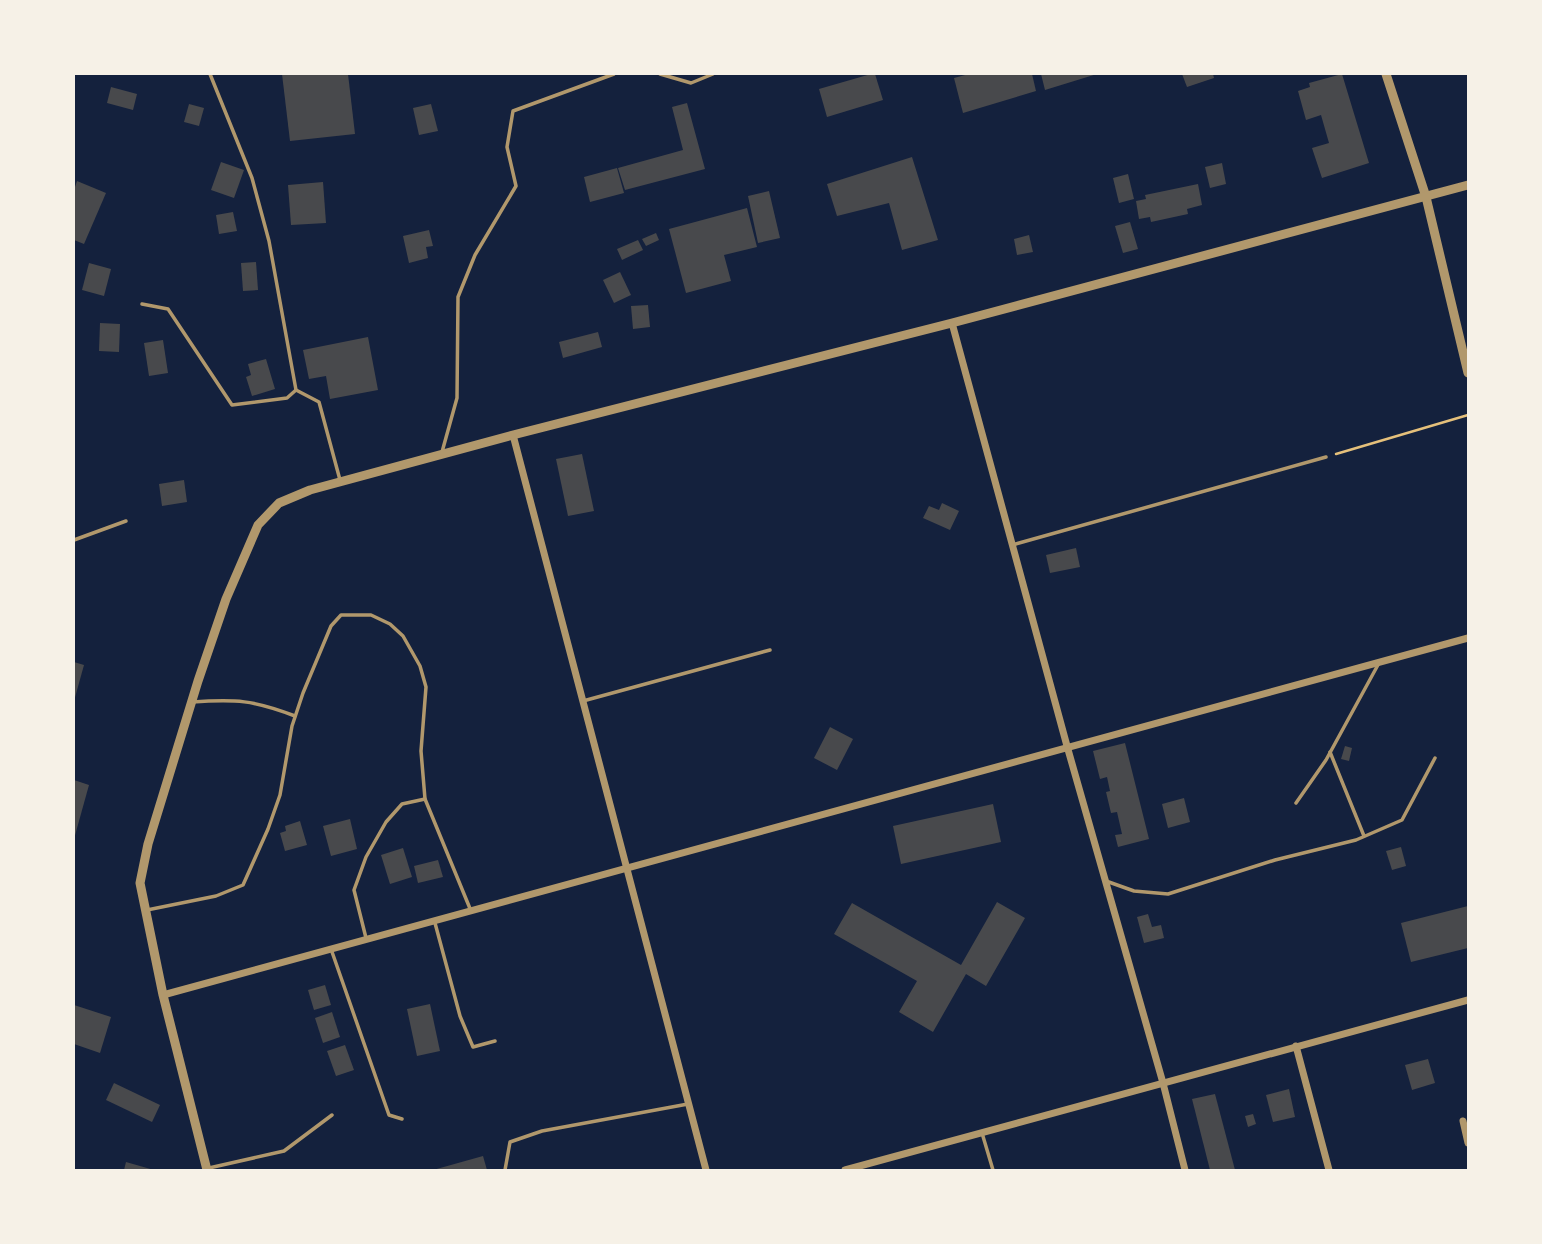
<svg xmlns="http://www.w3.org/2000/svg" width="1542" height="1244" font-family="'Golos Text',sans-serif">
<rect width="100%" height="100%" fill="#14213d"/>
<g fill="#48494c">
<path d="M282 74H348L355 134 290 141Z"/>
<path d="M871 74H875L883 100 827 117 819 89Z"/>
<path d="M969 74H1032L1036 91 963 113 954 78Z"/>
<path d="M1041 74H1097L1045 90Z"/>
<path d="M1182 74H1213L1214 78 1187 87Z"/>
<path d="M1342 74 1369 163 1322 178 1312 148 1329 143 1321 115 1306 120 1298 91 1310 87 1309 83Z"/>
<path d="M111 87 137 94 133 110 107 103Z"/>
<path d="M687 103 705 169 625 190 618 168 683 150 672 107Z"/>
<path d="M189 104 204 108 199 126 184 122Z"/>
<path d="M431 104 438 131 419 135 413 108Z"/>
<path d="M912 157 938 240 902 250 889 203 837 216 827 184Z"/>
<path d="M221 162 244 170 234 198 211 190Z"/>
<path d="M1222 163 1226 184 1210 188 1205 167Z"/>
<path d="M617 168 624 193 590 202 584 177Z"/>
<path d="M1128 174 1134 199 1119 203 1113 178Z"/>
<path d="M77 181 106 193 84 244 74 240V190Z"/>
<path d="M323 182 326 223 291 225 288 185Z"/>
<path d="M1198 184 1202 205 1187 209 1188 214 1151 222 1150 217 1139 219 1136 201 1146 199 1145 195Z"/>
<path d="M769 191 780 238 758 243 748 196Z"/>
<path d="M747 208 757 247 724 255 731 281 686 293 669 229Z"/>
<path d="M233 212 237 231 219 234 216 215Z"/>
<path d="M1130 222 1138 249 1123 253 1115 226Z"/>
<path d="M429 230 433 246 426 247 428 258 409 263 403 236Z"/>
<path d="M656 233 659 240 646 246 642 239Z"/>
<path d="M1029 235 1033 252 1017 255 1014 239Z"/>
<path d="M638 240 643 250 622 260 617 249Z"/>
<path d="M256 262 258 290 243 291 241 263Z"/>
<path d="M89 263 111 269 104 296 82 290Z"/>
<path d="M620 272 631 295 614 303 603 280Z"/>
<path d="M648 305 650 327 633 329 631 306Z"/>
<path d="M100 323 120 324 119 352 99 351Z"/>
<path d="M598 332 602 347 563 358 559 342Z"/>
<path d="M368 337 378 390 330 399 326 376 309 379 303 350Z"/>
<path d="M163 340 168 373 149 376 144 343Z"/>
<path d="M266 359 275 389 252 396 246 377 251 375 248 364Z"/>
<path d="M582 454 594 511 568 516 556 459Z"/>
<path d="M184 480 187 502 162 506 159 484Z"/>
<path d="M942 503 959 511 950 530 923 518 929 506 939 510Z"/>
<path d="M1076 548 1080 567 1050 573 1046 555Z"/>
<path d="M74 662 84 665 74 701Z"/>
<path d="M830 727 853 739 837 770 814 758Z"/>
<path d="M1125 743 1149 839 1118 847 1115 835 1122 834 1117 812 1111 813 1106 792 1110 791 1107 777 1100 779 1093 751Z"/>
<path d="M1345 746 1352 748 1349 761 1341 759Z"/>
<path d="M74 780 89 785 74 839Z"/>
<path d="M1184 798 1190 822 1168 828 1162 804Z"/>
<path d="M993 804 1001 842 901 864 893 826Z"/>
<path d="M350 819 357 849 331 856 323 826Z"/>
<path d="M300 821 307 845 285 851 280 833 286 831 285 826Z"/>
<path d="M1401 847 1406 866 1392 870 1386 851Z"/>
<path d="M403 848 412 877 390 884 381 855Z"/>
<path d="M438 860 443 877 418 883 414 866Z"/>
<path d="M997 902 1025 918 986 986 966 974 933 1032 899 1012 917 981 834 934 852 903 961 965Z"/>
<path d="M1468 906V948L1411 962 1401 923Z"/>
<path d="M1148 914 1152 927 1161 925 1164 938 1144 943 1137 917Z"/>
<path d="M325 985 331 1005 314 1010 308 990Z"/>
<path d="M430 1004 440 1051 417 1056 407 1009Z"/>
<path d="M74 1005 111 1017 100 1053 74 1044Z"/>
<path d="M332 1012 340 1037 323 1043 315 1018Z"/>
<path d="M345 1045 354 1070 336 1076 327 1051Z"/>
<path d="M1428 1059 1435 1083 1412 1090 1405 1065Z"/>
<path d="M114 1083 160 1105 152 1122 106 1100Z"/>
<path d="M1289 1089 1295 1117 1273 1122 1266 1095Z"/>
<path d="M1215 1094 1235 1170H1210L1192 1099Z"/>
<path d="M1253 1114 1256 1124 1248 1127 1245 1116Z"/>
<path d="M483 1156 487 1170H433Z"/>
<path d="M126 1162 154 1170H124Z"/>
</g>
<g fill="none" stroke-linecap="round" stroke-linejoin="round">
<path stroke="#e5c07b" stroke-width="2.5" d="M1336 454 1468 415"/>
<g stroke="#b1986c" stroke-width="3.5">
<path d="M210 74 252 178 269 241 296 390 319 402 340 480"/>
<path d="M660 74 691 83 713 74"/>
<path d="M142 304 168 309 232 405 287 398 296 390"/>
<path d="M442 452 457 398 458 297 475 255 516 186 507 147 513 111 614 74"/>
<path d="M74 540 126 521"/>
<path d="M1012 545 1326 457"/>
<path d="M583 701 770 650"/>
<path d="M192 702C236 699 253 700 295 716"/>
<path d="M1330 752 1364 836"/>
<path d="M1296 803 1326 760 1379 663"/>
<path d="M1106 881 1134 891 1168 894 1275 860 1356 840 1402 820 1435 758"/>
<path d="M147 910 216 896 243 885 268 829 280 795 292 726 303 693 331 626 341 615H371L390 624 403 636 420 666 426 687 421 751 425 799 471 911"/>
<path d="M435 923 460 1016 473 1047 495 1041"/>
<path d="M366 938 354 890 366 857 386 822 402 804 425 799"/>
<path d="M331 949 389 1115 402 1119"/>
<path d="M982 1133 993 1170"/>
<path d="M209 1168 284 1151 332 1115"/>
<path d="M505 1170 510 1142 542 1131 688 1104"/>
</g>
<g stroke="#b1986c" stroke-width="7">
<path d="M952 323 1067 746 1163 1083 1185 1170"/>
<path d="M513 435 706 1170"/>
<path d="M163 995 1468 638"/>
<path d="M1296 1046 1329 1170"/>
<path d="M1463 1121 1468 1143"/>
<path d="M845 1170 1468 1000"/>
</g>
<g stroke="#b1986c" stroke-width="9">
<path d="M1386 74 1426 197 1468 373"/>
<path d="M207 1170 163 995 140 883 148 844 198 681 226 599 258 525 279 503 310 490 513 435 952 323 1468 185"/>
</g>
</g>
<rect width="1542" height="1244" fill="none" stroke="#f6f1e7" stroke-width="150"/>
</svg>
